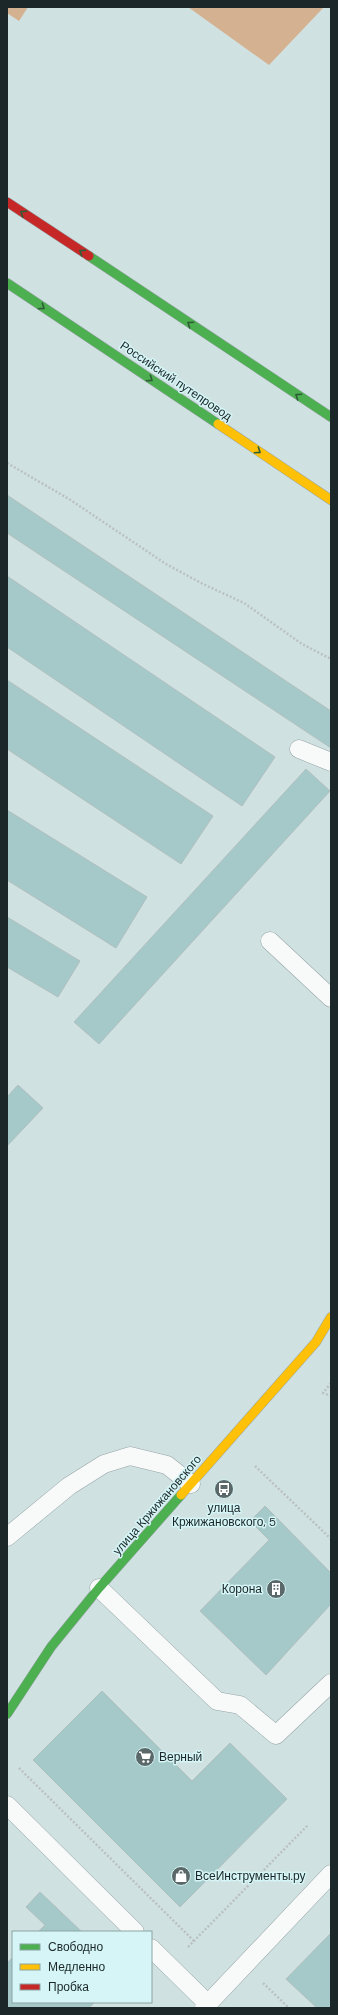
<svg xmlns="http://www.w3.org/2000/svg" width="338" height="2015" font-family="'DM Sans',sans-serif">
  <rect width="100%" height="100%" fill="#d0e1e1"/>
  <path fill="#d4b191" d="M7,7H28L19,21L7,13Z
    M188,7H324L269,65Z"/>
  <path fill="#a5c8c9" stroke="#b1bfbf" d="M7,495L331,711V748L7,533Z
    M7,576L275,757L242,806L7,647Z
    M7,680L213,816L181,864L7,749Z
    M306,769L330,791L99,1044L74,1022Z
    M7,810L147,897L116,948L7,880Z
    M7,917L80,961L58,997L7,967Z
    M18,1085L43,1108L7,1146V1097Z
    M265,1506L331,1573V1604L266,1675L200,1611L269,1540L250,1521Z
    M102,1691L192,1781L230,1743L287,1799L180,1907L33,1760Z
    M40,1892L82,1932H38L45,1925L26,1907Z
    M331,1933V2008H317L286,1979Z
    M13,1957V2002H95L89,2008H7V1963Z"/>
  <g fill="none" stroke-linecap="round" stroke-linejoin="round">
    <defs>
      <path id="lane" d="M299,749L331,762
        M270,941L331,998
        M7,1537L69,1486L104,1464L130,1456L167,1465L191,1484
        M99,1588L217,1701L240,1705L276,1735L331,1683
        M7,1805L135,1932
        M151,1948L208,2004
        M204,2008L331,1874"/>
      <path id="fast" d="M89,256L331,417
        M7,283L218,424
        M7,1714L51,1647L99,1588L181,1495"/>
      <path id="slow" d="M218,424L331,500
        M181,1495L316,1342L331,1317"/>
      <path id="jam" d="M7,202L89,256"/>
    </defs>
    <use href="#lane" stroke="#97a4a5" stroke-width="19"/>
    <use href="#fast" stroke="#97a4a5" stroke-width="10"/>
    <use href="#slow" stroke="#97a4a5" stroke-width="10"/>
    <use href="#jam" stroke="#97a4a5" stroke-width="10"/>
    <path stroke="#bac1c1" stroke-width="2.5" stroke-dasharray="2 2" stroke-linecap="butt" d="M7,463L69,499L166,564L203,584L244,603L302,644L331,659
      M331,1383L323,1393L331,1396
      M255,1466L331,1539
      M19,1768L194,1941
      M188,1947L308,1825
      M263,1983L289,2008"/>
    <use href="#lane" stroke="#f8fafa" stroke-width="18"/>
    <use href="#fast" stroke="#4caf50" stroke-width="9"/>
    <use href="#slow" stroke="#ffc107" stroke-width="9"/>
    <use href="#jam" stroke="#c62828" stroke-width="9"/>
  </g>
  <defs><path id="oneway-chevron" d="M-2-3.5L2.5 0L-2 3.5" fill="none" stroke-width="1.6" stroke-linecap="round" stroke-linejoin="round"/></defs>
  <g stroke="#2f5d38">
    <use href="#oneway-chevron" transform="translate(23 213) rotate(-146)"/>
    <use href="#oneway-chevron" transform="translate(82 252) rotate(-146)"/>
    <use href="#oneway-chevron" transform="translate(42 307) rotate(34)"/>
    <use href="#oneway-chevron" transform="translate(190 324) rotate(-146)"/>
    <use href="#oneway-chevron" transform="translate(150 379) rotate(34)"/>
    <use href="#oneway-chevron" transform="translate(298 396) rotate(-146)"/>
    <use href="#oneway-chevron" transform="translate(258 451) rotate(34)"/>
  </g>
  <defs>
    <symbol id="bus-disc" viewBox="-11 -11 22 22"><circle r="9.5" fill="#5a6869" stroke="#d5f5f6"/><path d="M-5-6H5V4H4V6H2V4H-2V6H-4V4H-5ZM-3.5-4V0h7V-4ZM-3.5 1.2v1.5H-2V1.2ZM2 1.2v1.5H3.5V1.2Z" fill="#fff"/></symbol>
    <symbol id="building-disc" viewBox="-11 -11 22 22"><circle r="9.5" fill="#5a6869" stroke="#d5f5f6"/><path d="M-4-6H4V6H1V3H-1V6H-4ZM-2.5-4.3h1.7v1.8h-1.7ZM.8-4.3h1.7v1.8H.8ZM-2.5-1h1.7V.8h-1.7ZM.8-1h1.7V.8H.8Z" fill="#fff"/></symbol>
    <symbol id="supermarket-disc" viewBox="-11 -11 22 22"><circle r="9.5" fill="#5a6869" stroke="#d5f5f6"/><path d="M-6-5.5h2.5l.6 2H6L4.5 2H-2.5L-4.4-4H-6ZM-1.5 3.2a1.3 1.3 0 1 0 .1 0ZM3 3.2a1.3 1.3 0 1 0 .1 0Z" fill="#fff"/></symbol>
    <symbol id="shop-disc" viewBox="-11 -11 22 22"><circle r="9.5" fill="#5a6869" stroke="#d5f5f6"/><path d="M-5-2.5h2.3a2.7 3.5 0 0 1 5.4 0H5L5.5 6h-11ZM-1.5-2.5h3a1.5 2.3 0 0 0-3 0Z" fill="#fff"/></symbol>
  </defs>
  <g fill-rule="evenodd">
    <use href="#bus-disc" x="213" y="1478" width="22" height="22"/>
    <use href="#building-disc" x="265" y="1578" width="22" height="22"/>
    <use href="#supermarket-disc" x="134" y="1746" width="22" height="22"/>
    <use href="#shop-disc" x="170" y="1865" width="22" height="22"/>
  </g>
  <g text-anchor="middle" dominant-baseline="central" stroke-width="3" stroke-linejoin="round" paint-order="stroke">
    <g font-size="12" fill="#1b2728" stroke="#d5f5f6">
      <text transform="translate(176 381) rotate(34)">Российский путепровод</text>
      <text transform="translate(157 1505) rotate(-49)">улица Кржижановского</text>
    </g>
    <g font-size="12" fill="#1b2728" stroke="#d5f5f6" text-anchor="start">
      <text x="224" y="1508" text-anchor="middle">улица<tspan x="224" dy="14">Кржижановского, 5</tspan></text>
      <text x="262" y="1589" text-anchor="end">Корона</text>
      <text x="159" y="1757">Верный</text>
      <text x="195" y="1876">ВсеИнструменты.ру</text>
    </g>
  </g>
  <rect width="338" height="2015" fill="none" stroke="#1b2728" stroke-width="16"/>
  <rect x="12" y="1931" width="140" height="72" fill="#d5f5f6" stroke="#8ba3a4"/>
  <rect x="20" y="1944" width="20" height="6" fill="#4caf50" stroke="#8ba3a4"/>
  <text x="48" y="1951" font-size="12" fill="#1b2728">Свободно</text>
  <rect x="20" y="1964" width="20" height="6" fill="#ffc107" stroke="#8ba3a4"/>
  <text x="48" y="1971" font-size="12" fill="#1b2728">Медленно</text>
  <rect x="20" y="1984" width="20" height="6" fill="#c62828" stroke="#8ba3a4"/>
  <text x="48" y="1991" font-size="12" fill="#1b2728">Пробка</text>
</svg>
